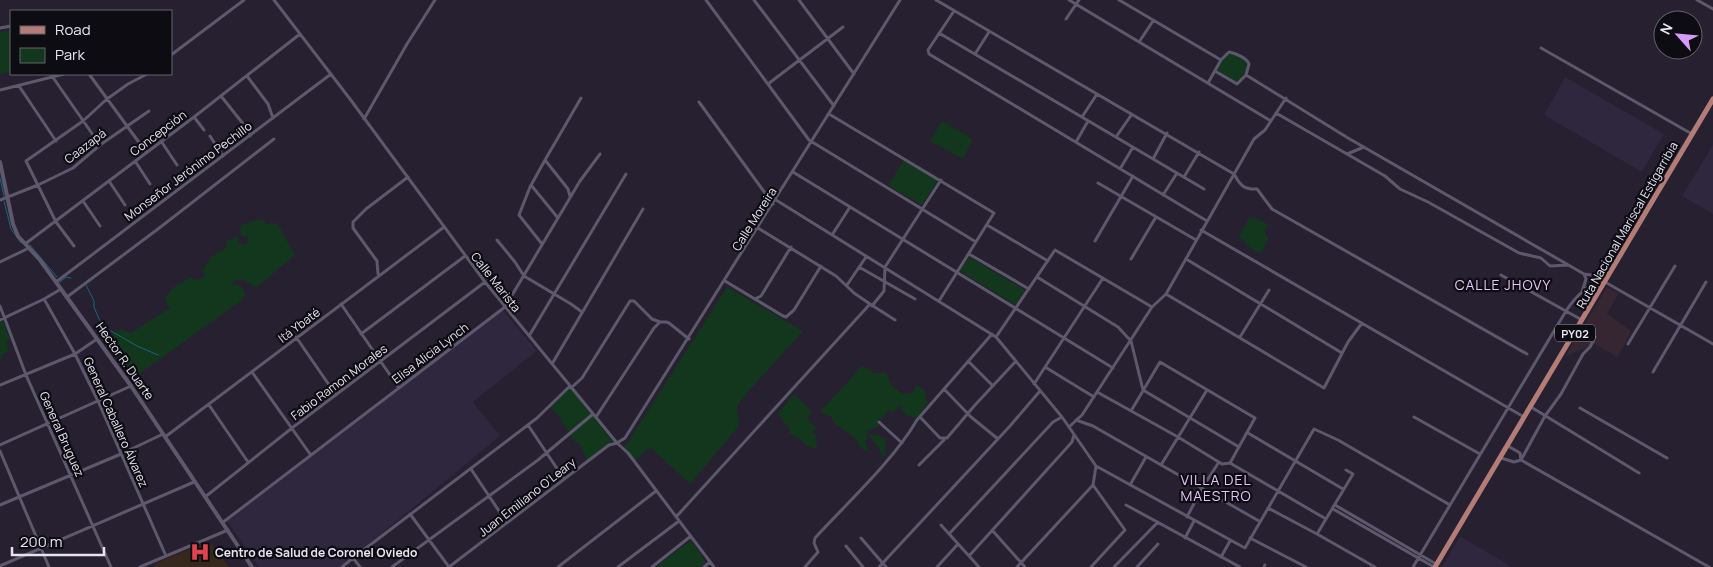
<svg xmlns="http://www.w3.org/2000/svg" width="1713" height="567" font-family="Manrope,sans-serif">
  <rect width="100%" height="100%" fill="#262031"/>
  <path fill="#352631" d="M1607,287L1619,293L1607,314L1631,331L1618,357L1594,344L1565,357Z"/>
  <path fill="#2f273e" d="M1565,77L1664,134L1642,172L1544,115Z
    M1713,145V214L1682,196Z
    M501,308L537,351L473,402L500,436L341,567H259L227,521Z
    M1460,536L1512,567H1442Z"/>
  <path fill="#36281c" d="M209,541L229,567H156L154,564Z"/>
  <path fill="#13371d" d="M11,30V72L0,74V32Z
    M1228,53C1249,59 1253,67 1236,82L1218,71V68Z
    M942,121L973,139L963,159L930,141Z
    M904,160L938,180L922,205L888,185Z
    M1249,218L1257,219L1268,224V227L1264,231L1269,238L1263,250L1259,253L1252,249L1239,236Z
    M258,220H264L266,224L277,223L295,255L256,288C246,282 241,274 231,285H238L244,289L245,295L242,300L132,379L103,340L120,329L131,333L170,308L165,298L174,287L191,277L194,280L205,277L203,270L211,257L227,247V240L238,237L239,244H247L248,236H242L240,232L241,225Z
    M969,257L1025,290L1015,305L960,271Z
    M727,287L803,331L746,394L737,406L739,426L690,484L650,447L634,462L625,447Z
    M3,321L10,340L6,342L9,351L1,355L2,359L0,360V322Z
    M862,366L869,369L873,373H886L888,376L890,384L902,394L914,392L915,386L920,387L925,391L926,399L928,402L920,415L913,418L906,415L899,406L894,412L887,411L882,419L878,420L879,427L868,430V434L880,436L885,439L886,455L884,456H882C881,446 872,442 868,434H866L867,438L865,442L869,452L862,449L855,438L835,424L831,417L820,412Z
    M570,387L612,441L587,461C586,455 581,449 579,443L575,442L560,418L549,405Z
    M795,395L811,411L807,418L816,427L815,430L812,432L816,435L817,446L815,449C805,446 798,436 789,433L790,430L778,414L792,396Z
    M691,540L706,562L700,567H656Z"/>
  <g fill="none" stroke-linecap="round" stroke-linejoin="round">
    <path stroke="#19667c" stroke-width="1" d="M0,178L4,196
      M4,201L11,229L21,243
      M30,245L57,277
      M60,282L66,277L71,278
      M86,285L94,301V307L99,319L107,329
      M111,331L137,346L158,355"/>
    <path stroke="#5e586c" stroke-width="3" d="M274,0L350,99L485,282L617,443L628,453L714,567
      M706,0L809,140L976,242
      M754,0L834,106
      M799,0L854,74
      M936,0L1234,174C1240,185 1244,190 1257,189L1272,209L1527,354
      M1069,0L1271,121
      M1119,0L1221,60
      M1697,0L1713,9
      M954,11L928,50L929,54L1207,221
      M1066,19L1079,0
      M0,28L11,26
      M939,33L1204,189
      M1139,42L1153,21
      M1541,48L1692,134
      M975,54L989,32
      M171,55L244,0
      M89,74L146,152
      M1246,75L1348,138L1584,274L1608,277
      M52,76L100,145
      M247,76L268,104L273,118
      M1208,83L1221,60L1229,52C1235,53 1247,58 1249,64L1246,75L1237,84L1215,71
      M768,84L843,27
      M19,86L56,141
      M0,90L64,74
      M221,96L248,130L250,136
      M699,102L773,204
      M1276,113L1347,154L1364,147
      M829,114L994,213L939,301
      M194,117L204,130
      M1082,117L1097,94
      M364,119L407,44L435,0
      M210,136L223,156
      M1116,137L1132,114
      M161,141L177,165
      M1076,142L1088,121
      M1347,154L1385,176L1400,189L1428,202L1519,253L1541,258L1550,266L1568,265
      M1153,159L1167,133
      M135,161L150,184
      M1120,169L1133,147
      M793,172L1113,368
      M1184,177L1199,152
      M109,181L125,205
      M1098,183L1196,240
      M531,185L558,218
      M1163,195L1177,173
      M570,196L568,189L545,160L581,98
      M0,200L38,185L73,168L100,145L149,111
      M776,200L996,337L1062,417L1096,466L1245,548L1314,429L1338,440L1450,505
      M83,201L100,226
      M987,225L1048,261
      M758,228L836,276L854,293L870,304
      M1201,230L1524,417
      M832,235L850,207
      M497,240L515,262L524,276L571,304L582,312
      M1095,241L1133,176
      M25,244L194,117L300,34
      M542,244L519,215L530,187L545,160
      M74,246L56,222L26,161L83,121L107,99L128,84L147,74
      M969,254L1029,289
      M1131,259L1156,217
      M1186,259L1342,353
      M0,262L29,248
      M859,267L915,299
      M378,274L377,261L353,228V222L366,209L408,177
      M1501,275L1582,320
      M1037,277L1118,327L1131,341L1143,390L1239,447
      M725,281L783,316L786,317L794,310L821,266
      M56,282L331,74
      M1605,282L1713,344
      M847,285L866,257
      M1582,292L1586,279L1584,274
      M1166,294L1324,388L1348,342L1362,323
      M67,297L158,229L274,139
      M44,299L75,354L98,401L166,556
      M755,299L761,296L791,247
      M341,304L399,388
      M0,306L26,375L111,567
      M872,306L884,291L885,267L941,180
      M0,320L44,299L61,289
      M361,334L465,256
      M529,336L626,174
      M296,337L336,395
      M996,337L1055,250L1152,307
      M1240,337L1269,290
      M1628,344L1675,266
      M968,361L993,386
      M552,364L643,209
      M1045,367L1094,397
      M252,372L310,454
      M1653,372L1706,282
      M1034,384L1103,278
      M0,385L75,354L97,339
      M571,388L582,378L630,301H634L652,319L660,322
      M944,389L971,417L998,439
      M1097,392L1178,437L1222,464L1230,463L1326,519
      M209,405L248,462
      M1531,407L1639,473
      M1580,408L1667,458
      M1131,411L1160,362L1255,418L1230,463
      M596,417L654,328L660,322H666L669,323L689,339
      M920,417L940,438H947L975,405L1016,361
      M1414,417L1480,454
      M1076,420L1093,426L1259,521
      M879,422L902,443
      M528,425L564,479
      M1069,427L1082,415L1152,307L1166,294L1254,139L1265,130L1286,98
      M1248,433L1343,489
      M165,437L444,227
      M0,445L131,386
      M1508,446L1520,453L1521,460L1709,567
      M0,451L49,567
      M1501,458L1514,462L1521,460L1545,416L1561,394L1583,354L1590,347L1595,337
      M919,465L944,440
      M1161,465L1207,390
      M471,469L507,523
      M1130,485L1146,457
      M205,497L292,428L485,282
      M0,505L121,454L163,434
      M1126,505L1240,567
      M1335,505L1436,564
      M1268,508L1317,534L1375,567
      M1333,509L1434,567
      M410,514L449,567
      M676,517L870,304L895,320
      M1187,517L1202,488L1219,462
      M222,523L505,307L580,181L600,154
      M941,525L979,567
      M992,530L1025,567
      M949,534L1053,422L1062,417
      M1317,534L1353,474L1346,470
      M861,538L886,567
      M1185,538L1194,521
      M1250,538L1306,567
      M846,546L863,567
      M969,556L1072,442L1074,435
      M1221,557L1230,541
      M353,558L537,418L570,386
      M0,566L194,482
      M140,567L228,530
      M342,567L353,558L360,567
      M392,567L538,460L593,414
      M449,567L609,445L617,443L625,438L900,0
      M558,567L656,491
      M618,567L679,521
      M652,567L691,536
      M704,567L710,562
      M805,567L818,552L814,543L815,538C848,502 893,461 917,420L992,334
      M879,567L1010,426L1040,391
      M937,567L958,544
      M1017,567L1093,485L1096,466
      M1091,567L1125,530L1093,485
      M1114,567L1158,522
      M1137,567L1158,544
      M1264,567L1265,565
      M1413,567L1566,311C1575,297 1589,283 1605,278"/>
    <path stroke="#5e586c" stroke-width="4" d="M0,162L13,224L18,236L40,260L131,386L252,567"/>
    <path stroke="#b37c77" stroke-width="5" d="M1435,567L1713,99"/>
  </g>
  <defs>
    <symbol id="hospital-bare" viewBox="-9 -9 18 18"><path d="M-5-5h3v3.5h4V-5h3V5h-3V1.5h-4V5h-3Z" fill="#e0444e" stroke="#0e0c13" stroke-width="2.5" paint-order="stroke"/></symbol>
  </defs>
  <g fill-rule="evenodd">
    <use href="#hospital-bare" x="186" y="538" width="28" height="28"/>
  </g>
  <g text-anchor="middle" dominant-baseline="central" stroke-width="4.5" stroke-linejoin="round" paint-order="stroke">
    <rect fill="#0e0c13" stroke="#a6a3ae" stroke-width="1" x="1555" y="324.5" width="40" height="17" rx="4"/>
    <g font-size="11" font-weight="bold" fill="#e7e4f0">
      <text x="1575" y="333">PY02</text>
    </g>
    <g font-size="12" fill="#e7e4f0" stroke="#0e0c13">
      <text transform="translate(158 133) rotate(-37)">Concepción</text>
      <text transform="translate(85 146) rotate(-37)">Caazapá</text>
      <text transform="translate(188 171) rotate(-37)">Monseñor Jerónimo Pechillo</text>
      <text transform="translate(754 219) rotate(-58)">Calle Moreira</text>
      <text transform="translate(1627 225) rotate(-60)">Ruta Nacional Mariscal Estigarribia</text>
      <text transform="translate(496 282) rotate(52)">Calle Marista</text>
      <text transform="translate(299 325) rotate(-37)">Itá Ybaté</text>
      <text transform="translate(430 353) rotate(-37)">Elisa Alicia Lynch</text>
      <text transform="translate(125 361) rotate(55)">Hector R. Duarte</text>
      <text transform="translate(339 382) rotate(-37)">Fabio Ramon Morales</text>
      <text transform="translate(116 422) rotate(66)">General Caballero Álvarez</text>
      <text transform="translate(62 434) rotate(66)">General Bruguez</text>
      <text transform="translate(527 497) rotate(-38)">Juan Emiliano O'Leary</text>
    </g>
    <g font-size="12" font-weight="bold" fill="#e7e4f0" stroke="#0e0c13" text-anchor="start">
      <text x="215" y="552">Centro de Salud de Coronel Oviedo</text>
    </g>
    <g font-size="14" letter-spacing="1" fill="#e6c5fb" stroke="#0e0c13">
      <text x="1503" y="284">CALLE JHOVY</text>
      <text x="1216" y="479">VILLA DEL<tspan x="1216" dy="16">MAESTRO</tspan></text>
    </g>
  </g>
  <rect x="10" y="10" width="162" height="65" fill="#0e0c13" stroke="#65626b"/>
  <rect x="20" y="26" width="25" height="8" fill="#b37c77" stroke="#65626b"/>
  <text x="55" y="35" font-size="15" fill="#e7e4f0">Road</text>
  <rect x="20" y="48" width="25" height="15" fill="#13371d" stroke="#65626b"/>
  <text x="55" y="60" font-size="15" fill="#e7e4f0">Park</text>
  <g transform="translate(1678 35) rotate(297)"><circle r="24" fill="#0e0c13" stroke="#65626b"/>
  <path d="M0-4L9 19L0 12L-9 19Z" fill="#d69bfa"/>
  <text y="-8" font-size="14" font-weight="bold" text-anchor="middle" fill="#e7e4f0">N</text>
  </g>
  <path d="M12 547v8h92v-8" fill="none" stroke="#e7e4f0" stroke-width="2.5"/>
  <text x="20" y="547" font-size="15" fill="#e7e4f0" stroke="#0e0c13" stroke-width="4" paint-order="stroke">200 m</text>
</svg>
